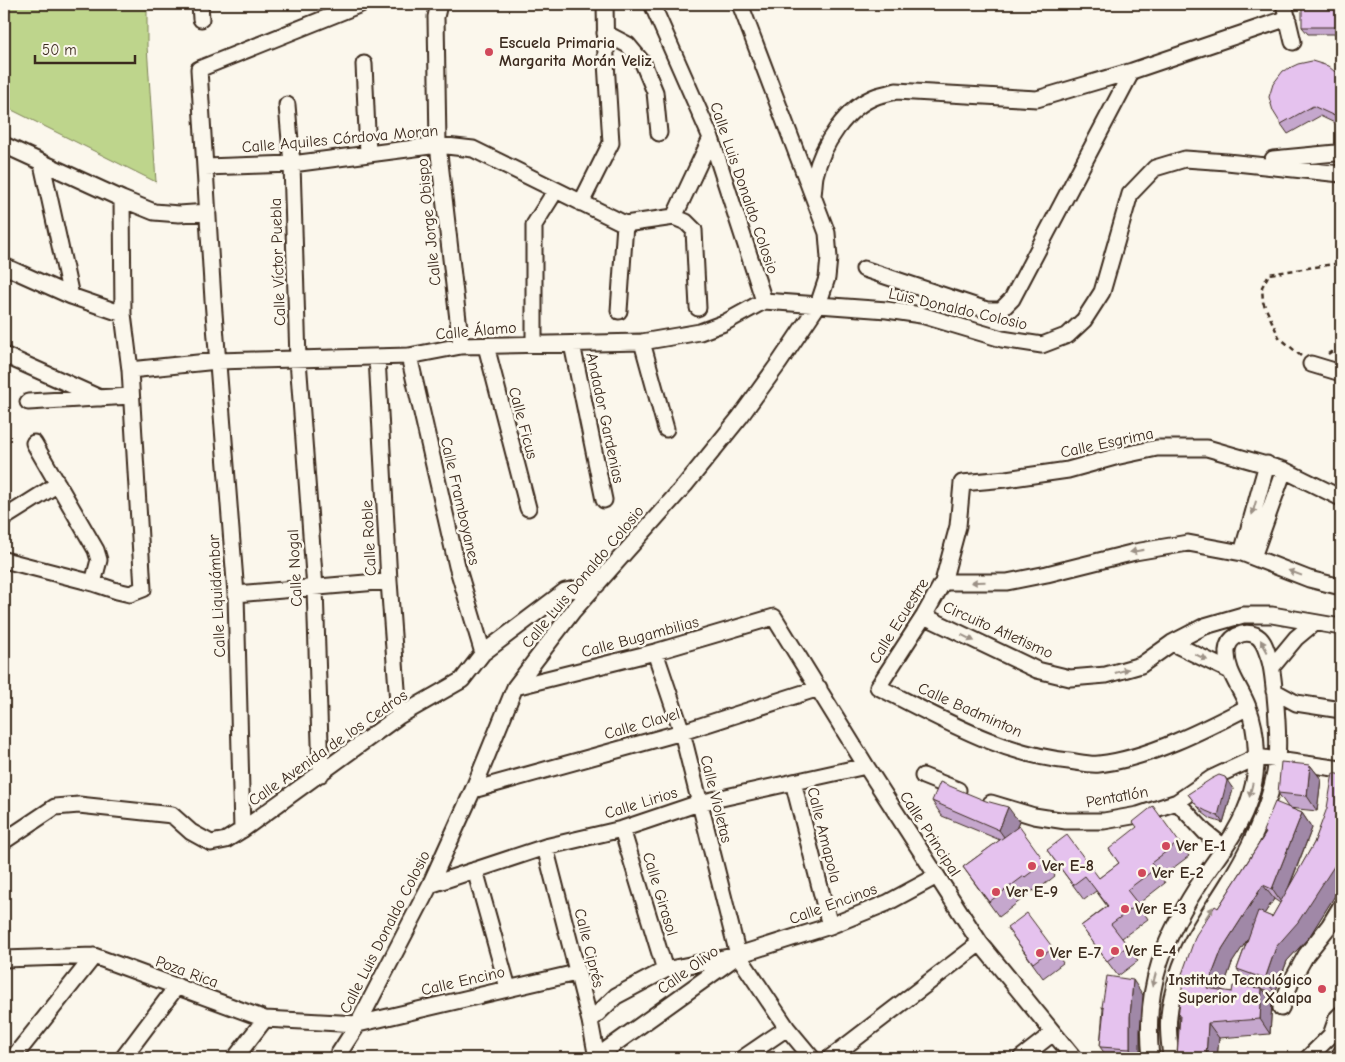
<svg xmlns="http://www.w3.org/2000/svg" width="1345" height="1062" font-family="'Comic Neue',sans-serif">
  <rect width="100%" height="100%" fill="#fbf7ec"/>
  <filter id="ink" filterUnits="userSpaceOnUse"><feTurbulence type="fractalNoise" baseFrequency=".02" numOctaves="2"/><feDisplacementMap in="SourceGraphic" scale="10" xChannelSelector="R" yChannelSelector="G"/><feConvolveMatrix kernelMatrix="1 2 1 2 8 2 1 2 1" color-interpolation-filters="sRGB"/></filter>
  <g filter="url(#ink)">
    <path fill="#bed58c" stroke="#7c8055" d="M4,4H147V46L156,182L4,106Z"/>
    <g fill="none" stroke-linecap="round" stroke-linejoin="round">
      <defs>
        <path id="minor" d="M200,4L201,19
          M439,4L436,17L438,145L461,346
          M652,4L711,138L764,301
          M1284,4L1293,42
          M605,33L628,45L643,63L655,92L659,133
          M364,64L368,154
          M287,105L292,164L298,360L315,588L321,774
          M4,145L122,199L154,212L179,214L208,212
          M1273,159L1336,153L1341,151
          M42,164L71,296L123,314
          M205,167L292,164L438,145L473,149L625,224L674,217
          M813,195C814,189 814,182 815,176C822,145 846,107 877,96C883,94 890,93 896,91L1037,99L1132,71L1288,18
          M581,203L611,143L606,62L605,4
          M674,217L686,222L694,230L698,308
          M674,217L711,138
          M4,266L71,296
          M864,269L987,310H1001L1012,299L1132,71
          M619,311L625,224
          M642,342L666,429
          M534,343V225L556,190
          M572,344L604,500
          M486,346L528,508
          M4,355L100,398
          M409,356L457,566L483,653
          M377,357L389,581L399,716
          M1311,364L1341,373
          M130,370L217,361L409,356L461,346L642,342L700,332L724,323L764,301L887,310L921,315L1002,339L1042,345L1068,335L1084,320L1102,292L1130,194L1155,168L1185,159L1227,162L1341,174
          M28,402L131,396
          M34,443L96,550L99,560L93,583
          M4,518L58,484
          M1242,553L1267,464
          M1253,557L1284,470
          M4,560L93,583L117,591L130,594L143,589L130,370L123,314L122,199
          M943,582H1007L1047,574L1135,552L1188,543L1242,553L1309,579L1341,587
          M236,594L389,581
          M924,616L1037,670L1070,678L1106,675L1141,665L1172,643L1205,626L1243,615H1272L1341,627
          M1172,643L1230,671
          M655,652L682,732L738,955L787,1028L812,1058
          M1272,667L1296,638L1314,623
          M515,687L655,652L774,617L866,766L980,943L1074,1058
          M1274,691L1296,703L1341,710
          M1248,707C1206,729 1147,759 1099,764C1089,765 1078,762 1069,761C999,754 939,717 878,687L924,616L943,582L958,526L962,483L1006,479L1068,470L1115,457L1157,448H1207L1284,470L1341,498
          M923,776L958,790
          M793,782L830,926
          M473,790L682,732L819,688
          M1177,802L1205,832L1225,848
          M991,803L1034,816L1066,821H1104L1138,815L1177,802L1212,778L1257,757L1341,769
          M622,829L665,970
          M242,830L236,594L213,300L199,69L361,4
          M4,841L55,807L79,805L172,815L191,832L211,843L226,840L242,830L399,716L462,680L483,653L565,591L597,585
          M545,847L590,1021L597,1058
          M475,870L508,988
          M430,885L545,847L622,829L699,803L866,766
          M4,959L94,956L265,1019L358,1024L576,973
          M1281,1008L1291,982L1306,955L1329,926L1341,906
          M590,1021L616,996L665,970L738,955L830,926L887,903L937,876
          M13,1058L94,956
          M123,1058L177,986
          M235,1058L265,1019
          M336,1058L358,1024L430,885L473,790L515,687L573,611L685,485L740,417L779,363L818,305L827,278L829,258L827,233L740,4
          M595,1058L733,959
          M743,1058L787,1028
          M830,1058L980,943
          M1021,1058L1053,1033
          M1151,1058C1143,986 1165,934 1205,875C1223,850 1243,824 1251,794C1259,767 1258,733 1248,707C1241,688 1226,672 1227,651C1228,637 1243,630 1255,635C1264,639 1266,650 1269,658C1273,670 1273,682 1275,695C1277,716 1279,739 1277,760C1272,802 1253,842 1232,877C1213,909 1189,939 1178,975C1174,988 1170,1003 1169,1016C1167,1030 1170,1045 1171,1058
          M1308,1058L1331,1035L1337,1018L1341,1014
          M1339,1058L1341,1053"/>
      </defs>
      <use href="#minor" stroke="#3b2a1e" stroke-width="19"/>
      <path stroke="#3b2a1e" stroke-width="2.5" stroke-dasharray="5 4" stroke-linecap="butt" d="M1328,354L1341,345
        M1301,356L1279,337L1263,302L1262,287L1269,274L1341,263"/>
      <use href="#minor" stroke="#fbf7ec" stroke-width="15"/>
    </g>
    <path fill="#c5a7cd" stroke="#3b2a1e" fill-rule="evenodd" d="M1341,8V34H1308L1302,27Z
      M1341,77V126L1320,116L1288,134L1281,124Z
      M1310,765L1321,779L1317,811L1289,808L1302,813L1312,828L1289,888L1314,843L1341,775V886L1309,937L1287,961L1275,993L1263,989L1272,1002L1270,1034L1219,1038L1217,1058H1179L1177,1056L1179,1018L1178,1016L1184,977L1182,974L1218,908L1265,834L1263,831L1288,807L1278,793ZM1274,899L1280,903L1272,917L1264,914ZM1248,938L1237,969L1247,983L1258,987L1232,992L1222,991L1232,963Z
      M1230,785L1233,789L1232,793L1223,823L1211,819L1203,813L1188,794Z
      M932,801L1019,822L1016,829L1045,862L1055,876L1035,892L1034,890L999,917L963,867L1000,840L942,816Z
      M1179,842L1189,856L1161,877L1165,883L1138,904L1148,919L1122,938L1138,961L1118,976L1081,926L1107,906L1096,891L1084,900L1047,850L1099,878L1119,863L1109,849Z
      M1007,928L1053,948L1063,963L1043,978Z
      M1143,995L1140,1031V1058H1108L1100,1047L1103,1009L1102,1007Z"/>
    <path fill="#a088a7" stroke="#3b2a1e" d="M1310,765L1321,779L1317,811L1307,796Z
      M1225,777L1233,789L1223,823L1218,816Z
      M1008,807L1019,822L1009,844L999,830Z
      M1302,813L1312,828L1282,904L1272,889Z
      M1341,854V886L1309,937L1287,961L1275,993L1265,979L1276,947Z
      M1263,885L1274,899L1232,963L1218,1003L1207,988L1222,949Z
      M1133,980L1143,995L1140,1031V1058H1136L1130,1049V1017Z
      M1262,988L1272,1002L1270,1034L1260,1019Z
      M1208,1023L1219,1038L1217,1058H1206Z"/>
    <path fill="#e5c2ee" stroke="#3b2a1e" d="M1302,8H1341V27H1302Z
      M1312,61L1328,66L1341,77V115L1339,118L1313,106L1281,124L1273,111L1269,97L1273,84L1283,71L1298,64Z
      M1281,762L1310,765L1307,796L1278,793Z
      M1333,773L1341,775V854L1340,857L1298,922L1276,947L1265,979L1237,969L1258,911L1272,917L1314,843L1327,808Z
      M1219,775L1225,777L1227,781L1218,816L1206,811L1197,806L1188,794L1211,779Z
      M940,782L986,801L1008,807L999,830L932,801Z
      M1275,802L1302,813L1272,889L1263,885L1222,949L1207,988L1232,992L1233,986L1262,988L1260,1019L1208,1023L1206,1058L1177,1056L1180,1016H1178L1184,975L1182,974L1196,935L1215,906L1218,908L1266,833L1263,831Z
      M1153,806L1179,842L1151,863L1155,869L1127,890L1138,904L1111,924L1128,946L1107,961L1081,926L1108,906L1085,876L1073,885L1047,850L1067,835L1099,878L1119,863L1109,849L1137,827L1133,822Z
      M1019,826L1045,862L1025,877L1024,876L989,902L963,867Z
      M1027,913L1053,948L1033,963L1007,928Z
      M1107,976L1133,980L1130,1017V1049L1100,1047L1104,1008L1102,1007Z"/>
    <defs><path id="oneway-solid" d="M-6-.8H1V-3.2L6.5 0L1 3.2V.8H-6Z" transform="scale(1.25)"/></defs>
    <g fill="#9b9085">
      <use href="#oneway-solid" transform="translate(1254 508) rotate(106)"/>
      <use href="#oneway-solid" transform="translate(1137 551) rotate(170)"/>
      <use href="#oneway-solid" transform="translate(1295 573) rotate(-159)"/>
      <use href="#oneway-solid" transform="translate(978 582) rotate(179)"/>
      <use href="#oneway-solid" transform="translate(968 638) rotate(26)"/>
      <use href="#oneway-solid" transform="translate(1264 646) rotate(-119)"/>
      <use href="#oneway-solid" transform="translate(1201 657) rotate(26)"/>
      <use href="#oneway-solid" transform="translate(1122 671) rotate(-16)"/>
      <use href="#oneway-solid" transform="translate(1251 790) rotate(103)"/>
      <use href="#oneway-solid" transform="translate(1209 913) rotate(-57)"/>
      <use href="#oneway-solid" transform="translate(1154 980) rotate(105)"/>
    </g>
  </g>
  <g fill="#d1495b" stroke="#fbf7ec" stroke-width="2">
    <circle cx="489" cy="52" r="5"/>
    <circle cx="1166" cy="846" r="5"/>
    <circle cx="1032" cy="866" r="5"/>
    <circle cx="1142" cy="873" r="5"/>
    <circle cx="996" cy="892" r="5"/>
    <circle cx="1125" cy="909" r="5"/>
    <circle cx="1115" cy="951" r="5"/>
    <circle cx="1040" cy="953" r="5"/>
    <circle cx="1322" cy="989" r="5"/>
  </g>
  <g text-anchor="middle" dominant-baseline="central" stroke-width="5" stroke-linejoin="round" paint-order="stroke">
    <g font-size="16" font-weight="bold" fill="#3b2a1e" stroke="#fbf7ec" text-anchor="start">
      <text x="499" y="43">Escuela Primaria<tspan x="499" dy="18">Margarita Morán Veliz</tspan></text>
      <text x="1176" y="846">Ver E-1</text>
      <text x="1042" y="866">Ver E-8</text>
      <text x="1152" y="873">Ver E-2</text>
      <text x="1006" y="892">Ver E-9</text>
      <text x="1135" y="909">Ver E-3</text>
      <text x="1125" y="951">Ver E-4</text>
      <text x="1050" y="953">Ver E-7</text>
      <text x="1312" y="980" text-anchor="end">Instituto Tecnológico<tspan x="1312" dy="18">Superior de Xalapa</tspan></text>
    </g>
    <g font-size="16" fill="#3b2a1e" stroke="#fbf7ec">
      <text transform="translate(340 139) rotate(-5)">Calle Aquiles Córdova Moran</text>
      <text transform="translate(744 188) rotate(71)">Calle Luis Donaldo Colosio</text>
      <text transform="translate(429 222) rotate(-96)">Calle Jorge Obispo</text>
      <text transform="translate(278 262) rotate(-92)">Calle Víctor Puebla</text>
      <text transform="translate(958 309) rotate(13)">Luis Donaldo Colosio</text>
      <text transform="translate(476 331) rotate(-5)">Calle Álamo</text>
      <text transform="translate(605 418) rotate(78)">Andador Gardenias</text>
      <text transform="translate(523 423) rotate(75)">Calle Ficus</text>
      <text transform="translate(1107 443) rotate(-12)">Calle Esgrima</text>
      <text transform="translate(460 501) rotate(77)">Calle Framboyanes</text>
      <text transform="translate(369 538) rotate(-93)">Calle Roble</text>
      <text transform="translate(295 568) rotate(-93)">Calle Nogal</text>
      <text transform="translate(583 577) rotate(-50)">Calle Luis Donaldo Colosio</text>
      <text transform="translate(217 596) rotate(-93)">Calle Liquidámbar</text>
      <text transform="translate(899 621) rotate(-58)">Calle Ecuestre</text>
      <text transform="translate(998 630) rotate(24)">Circuito Atletismo</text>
      <text transform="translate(640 637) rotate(-15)">Calle Bugambilias</text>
      <text transform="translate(970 710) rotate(24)">Calle Badminton</text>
      <text transform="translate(642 724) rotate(-16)">Calle Clavel</text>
      <text transform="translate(328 748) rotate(-35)">Calle Avenida de los Cedros</text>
      <text transform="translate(1117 797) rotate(-10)">Pentatlón</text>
      <text transform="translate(716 799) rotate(76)">Calle Violetas</text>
      <text transform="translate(641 803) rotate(-17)">Calle Lirios</text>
      <text transform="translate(930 834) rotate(57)">Calle Principal</text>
      <text transform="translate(824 835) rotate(76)">Calle Amapola</text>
      <text transform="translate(660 894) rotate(73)">Calle Girasol</text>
      <text transform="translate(833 904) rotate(-20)">Calle Encinos</text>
      <text transform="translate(385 932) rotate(-63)">Calle Luis Donaldo Colosio</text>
      <text transform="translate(589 948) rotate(76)">Calle Ciprés</text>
      <text transform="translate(688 970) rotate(-36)">Calle Olivo</text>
      <text transform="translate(187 972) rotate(20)">Poza Rica</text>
      <text transform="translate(463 981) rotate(-13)">Calle Encino</text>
    </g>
  </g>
  <rect width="1345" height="1062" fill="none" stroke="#fbf7ec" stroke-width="20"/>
  <rect x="10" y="10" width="1325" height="1042" fill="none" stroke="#3b2a1e" stroke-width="2" filter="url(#ink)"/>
  <path d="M35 55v8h100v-8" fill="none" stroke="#3b2a1e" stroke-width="2.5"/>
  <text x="42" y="55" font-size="15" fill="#3b2a1e" stroke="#fbf7ec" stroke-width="4" paint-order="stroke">50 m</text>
</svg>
